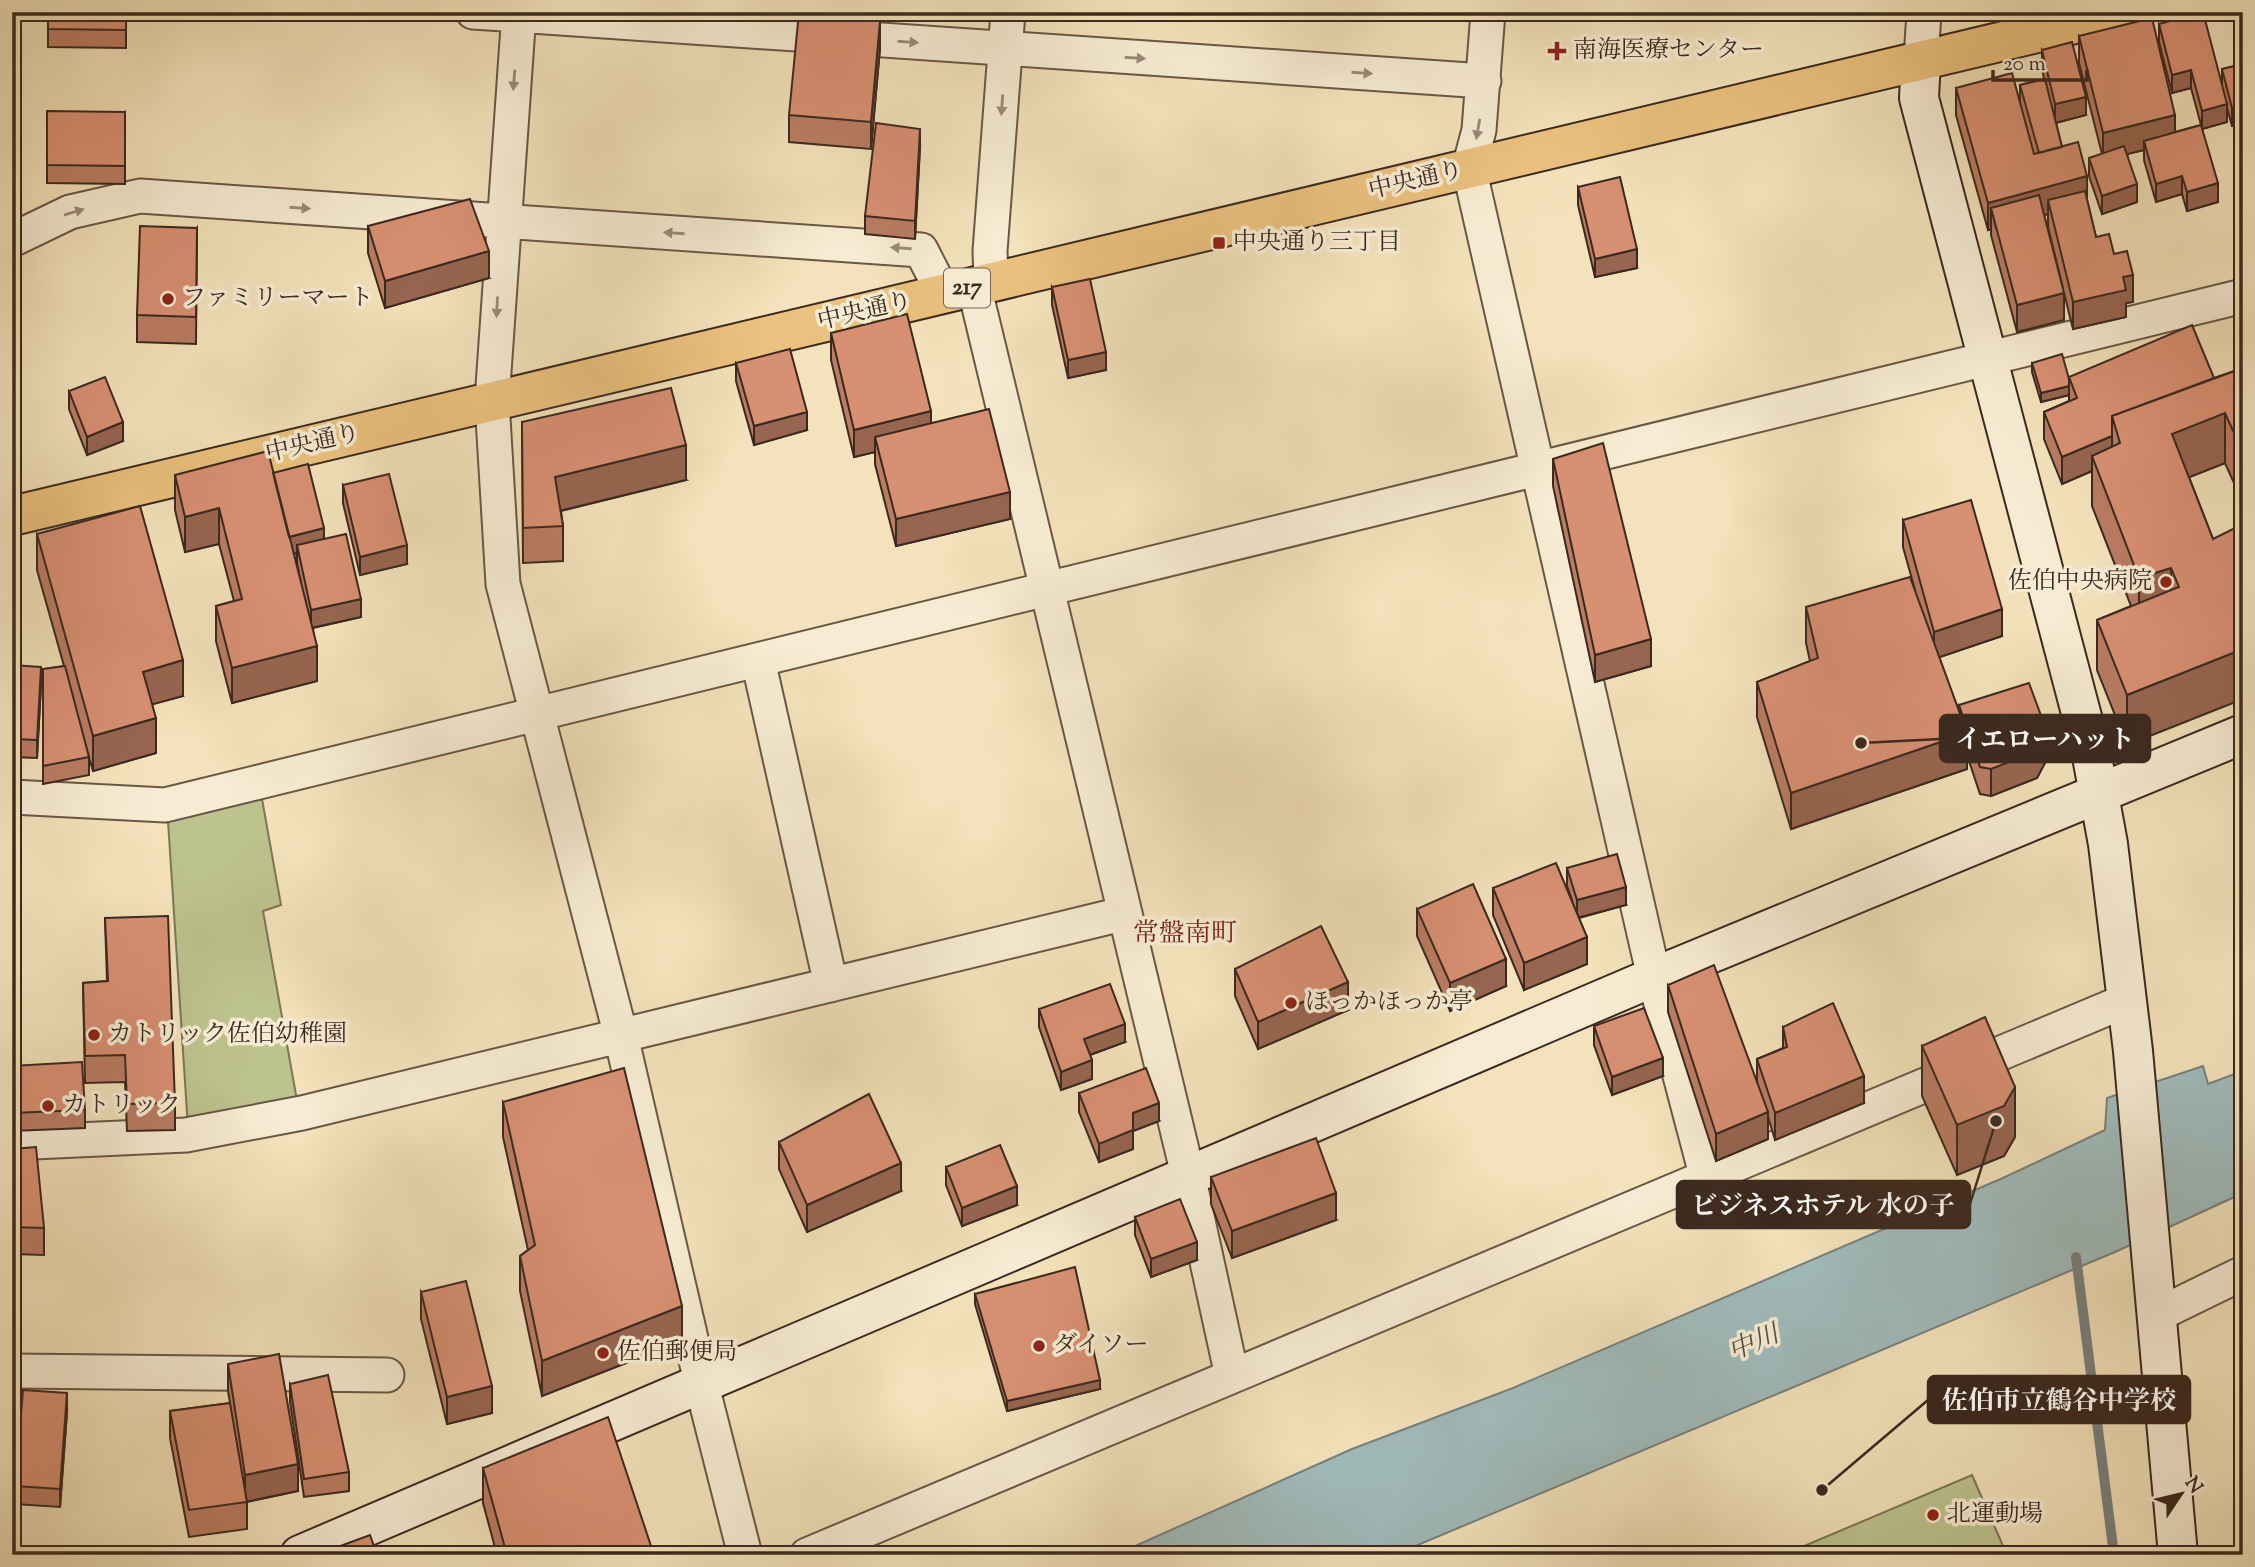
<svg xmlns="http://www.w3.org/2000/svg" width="2255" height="1567" font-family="'Sorts Mill Goudy','Noto Serif JP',serif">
  <rect width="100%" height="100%" fill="#f3e2bb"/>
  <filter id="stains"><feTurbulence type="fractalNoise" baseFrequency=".00286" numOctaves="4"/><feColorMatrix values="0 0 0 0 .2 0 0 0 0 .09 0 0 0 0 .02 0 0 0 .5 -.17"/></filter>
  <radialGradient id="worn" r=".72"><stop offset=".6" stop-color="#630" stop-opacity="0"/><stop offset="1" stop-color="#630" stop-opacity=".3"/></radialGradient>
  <path fill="#bdc38e" stroke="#7c7656" stroke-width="2" d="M262,799L281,905L263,911L298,1106L188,1128L168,821Z
    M1972,1475L2007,1555H1783Z"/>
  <path fill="#a0bbbb" stroke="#78817d" stroke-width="2" d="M2203,1066L2208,1084L2243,1071V1193L2115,1252L1394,1555H1115L1352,1449L1513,1388L2003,1178L2105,1130L2107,1098Z"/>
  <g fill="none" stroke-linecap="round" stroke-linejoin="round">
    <path stroke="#78817d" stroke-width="10" d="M2076,1257L2114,1555"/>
    <defs>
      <path id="street" d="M473,12L1484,81
        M519,12L492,401L503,584L621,1036L702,1386L745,1555
        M1488,12L1479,130L1469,168L1654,977L1707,1178
        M1921,60L1924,12
        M12,240L70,212L140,196L921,250L943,293
        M991,282L990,251L1008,12
        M974,286L1188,1175L1232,1376
        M758,660L831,985
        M12,797L165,805L2243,296
        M12,1143L186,1135L302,1113L1122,914
        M2155,1316L2243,1273
        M12,1371L387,1375
        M807,1555L2125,1001"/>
      <path id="secondary" d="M1921,60L1919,98L2091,751L2108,844L2133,1051L2178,1555
        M300,1555L1654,977L2243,734"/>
      <path id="highway" d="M12,516L2125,12"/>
    </defs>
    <use href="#street" stroke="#695746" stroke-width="37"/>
    <use href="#secondary" stroke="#3b291f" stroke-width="42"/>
    <use href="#highway" stroke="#3b291f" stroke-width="42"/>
    <use href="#street" stroke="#f7ecd3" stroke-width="33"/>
    <use href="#secondary" stroke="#f7ecd3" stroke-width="38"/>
    <use href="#highway" stroke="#eac17e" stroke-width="38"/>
  </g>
  <path fill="#ba7c63" stroke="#3b291f" stroke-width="2" fill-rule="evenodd" d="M48,12H126V48L48,47Z
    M2159,24L2222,83V69L2243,64V163L2235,136V126H2232L2227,108V122L2202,129L2218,202L2187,211L2182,194L2156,202L2144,160V150L2127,154L2137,202L2102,214L2089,176V158L2102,154L2079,63V36L2175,132L2201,125L2191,88L2172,93L2159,42Z
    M880,48L871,149L789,142V115Z
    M2042,50L2086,115L2056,123L2062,147L2087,200L2096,237L2114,254L2133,302L2126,303V317L2073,329L2064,293V320L2017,332L1991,235V229L1988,230L1956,115V88L2020,103V85L2044,79L2042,68ZM2048,214V227L2063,288L2044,215Z
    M125,112V184L47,183V165Z
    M920,147L915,239L865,234V216Z
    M1578,187L1637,268L1595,277L1578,205Z
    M368,226L489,278L385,308L368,253Z
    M197,228L196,344L137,342V315Z
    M1052,287L1106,370L1068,378L1052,305Z
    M831,333L931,423L1010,519L896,546L875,464V452L854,457L831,360Z
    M736,363L807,430L754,445L736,381Z
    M2032,363L2069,379L2214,378L2243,368V503L2225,463L2189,477L2213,539L2127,745L2097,670V620L2131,606L2092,506V471L2062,484L2044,439V412L2069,401V395L2041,402L2032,372Z
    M69,391L123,441L87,455L69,409Z
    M522,422L686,480L561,511L563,526V561L523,563Z
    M1553,459L1651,666L1595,682L1553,486Z
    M273,473L324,539L361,617L313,628L317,681L232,703L216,641V606L234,601L219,544L185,552L175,510V475ZM297,553V563L301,583L294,554Z
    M343,485L407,564L360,575L343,503Z
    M1903,520L2002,636L1939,657L1959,712V705L2047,759L2037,778L1991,796L1980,794L1967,755V769L1791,829L1757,717V682L1810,661L1806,643V607L1915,590L1903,547Z
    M37,534L183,696L152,704L156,753L93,771L86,748L89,757V775L43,784V669L64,666L37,570Z
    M12,665L41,685L37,758L12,757Z
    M1567,868L1626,905L1579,918L1587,964L1524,990L1493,915V888L1572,900L1567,886Z
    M1417,909L1506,986L1450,1011L1417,936Z
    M105,918L175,1103V1130L127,1131L125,1082L85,1083L83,983L107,981Z
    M1235,969L1348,1010L1258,1049L1235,996Z
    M1668,985L1757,1083V1059L1783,1048V1027L1864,1103L1775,1140L1768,1117V1139L1716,1161L1668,1012Z
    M1039,1009L1125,1042L1090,1055L1092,1079L1061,1090L1039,1027Z
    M1594,1026L1663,1076L1612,1095L1594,1045Z
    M1922,1046L2015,1137L2004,1156L1957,1175L1922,1096Z
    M12,1066L85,1110V1128L12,1131Z
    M1079,1093L1159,1121L1133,1131V1149L1099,1162L1079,1112Z
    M503,1102L682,1341L542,1396L520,1291V1256L528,1250L503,1137Z
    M779,1142L901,1191L807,1232L779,1169Z
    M12,1149L44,1228V1255L12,1254Z
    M946,1167L1017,1205L962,1226L946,1185Z
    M1211,1177L1336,1220L1232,1258L1211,1204Z
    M1135,1217L1197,1260L1151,1277L1135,1235Z
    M421,1292L492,1413L447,1424L421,1319Z
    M975,1294L1100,1389L1007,1411L975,1304Z
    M228,1364L298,1491L247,1502V1529L189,1537L170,1438V1411L230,1403L228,1391Z
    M290,1384L349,1472V1491L304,1497L290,1402Z
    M67,1412L60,1507L15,1504V1486Z
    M483,1468L654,1555H497L483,1503Z"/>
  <path fill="#976550" stroke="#3b291f" stroke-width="2" d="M880,21V48L871,149V122Z
    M2191,70V88L2172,93V75Z
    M2086,97V115L2055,123V104Z
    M2227,104V122L2202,129V111Z
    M2243,105V123L2235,118V126H2232V108Z
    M2175,115V142L2144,141V150L2103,160V133Z
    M920,129V147L915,239V221Z
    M2087,176V203L2048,200V214L1996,228L1991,208V229L1988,230V203Z
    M2182,176V194L2156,202V184Z
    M2218,183V202L2187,211V192Z
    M2137,184V202L2102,214V196Z
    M1637,249V268L1595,277V259Z
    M489,251V278L385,308V281Z
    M2133,275V302L2126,303V317L2073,329V302L2123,277Z
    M2064,293V320L2017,332V305Z
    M1106,352V370L1068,378V360Z
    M2069,386V395L2041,402V393Z
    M931,411V438L875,437V452L854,457V430Z
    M807,412V430L754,445V426Z
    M2225,413V463L2172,484L2120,443Z
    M123,422V441L87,455V437Z
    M2112,436V463L2092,456V471L2062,484V457Z
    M686,445V480L555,512V477Z
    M1010,492V519L896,546V519Z
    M219,508V544L185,552V517Z
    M324,528V546L297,545V553L289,555V537Z
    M407,545V564L360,575V557Z
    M2171,568V618L2139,628V578Z
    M361,599V617L311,628V610Z
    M2002,609V636L1934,659V632Z
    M1651,639V666L1595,682V655Z
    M317,646V681L232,703V668Z
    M2243,649V699L2127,745V695Z
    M183,660V696L143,707V672Z
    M41,667V685L37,758V740Z
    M156,718V753L93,771V736Z
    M2047,732V759L2037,778L1991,796V769Z
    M1967,733V769L1791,829V793Z
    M1626,887V905L1577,918V900Z
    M1587,937V964L1524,990V963Z
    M1506,959V986L1450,1011V983Z
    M1348,982V1010L1258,1049V1022Z
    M1125,1024V1042L1084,1057V1039Z
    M1663,1058V1076L1612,1095V1077Z
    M1092,1060V1079L1061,1090V1072Z
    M1864,1076V1103L1775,1140V1113Z
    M2015,1087V1137L2004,1156L1957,1175V1125Z
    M1159,1103V1121L1133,1131V1149L1099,1162V1144L1133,1113Z
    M1768,1112V1139L1716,1161V1134Z
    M901,1163V1191L807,1232V1205Z
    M1017,1186V1205L962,1226V1208Z
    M1336,1193V1220L1232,1258V1231Z
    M1197,1242V1260L1151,1277V1259Z
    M682,1306V1341L542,1396V1361Z
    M1100,1380V1389L1007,1411V1401Z
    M492,1386V1413L447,1424V1397Z
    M67,1393V1412L60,1507V1489Z
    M298,1464V1491L245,1502V1475Z"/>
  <path fill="#d89073" stroke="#3b291f" stroke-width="2" d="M48,12H126V30L48,29Z
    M799,12L880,21L871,122L789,115Z
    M2203,12L2227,104L2202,111L2191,70L2172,75L2159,24Z
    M2152,18L2175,115L2103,133L2079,36Z
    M2072,42L2086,97L2055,104L2042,50Z
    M2243,64V105L2232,108L2222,69Z
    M2012,73L2034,154L2078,142L2087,176L1988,203L1956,88Z
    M2045,79L2062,147L2039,153L2020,85Z
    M47,111L125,112V166L47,165Z
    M2243,116V145L2235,118Z
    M876,123L920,129L915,221L865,216Z
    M2201,125L2218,183L2187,192L2182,176L2156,184L2144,141Z
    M2124,146L2137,184L2102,196L2089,158Z
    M1620,177L1637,249L1595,259L1578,187Z
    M2085,191L2096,237L2109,234L2114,254L2127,251L2133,275L2123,277L2126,290L2073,302L2048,200Z
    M2039,195L2064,293L2017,305L1991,208Z
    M470,199L489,251L385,281L368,226Z
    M140,226L197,228L196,317L137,315Z
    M1090,279L1106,352L1068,360L1052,287Z
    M907,314L931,411L854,430L831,333Z
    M2192,325L2214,378L2112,416V436L2062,457L2044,412L2077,398L2069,377Z
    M790,349L807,412L754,426L736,363Z
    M2062,354L2069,379V386L2041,393L2032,363Z
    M2243,368V453L2225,413L2172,434L2213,539L2243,524V649L2127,695L2097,620L2179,587L2171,568L2139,578L2092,456L2120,443L2112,416Z
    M105,377L123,422L87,437L69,391Z
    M671,388L686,445L555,477L563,526L523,528L522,422Z
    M989,409L1010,492L896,519L875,437Z
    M1603,443L1651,639L1595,655L1553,459Z
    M268,451L317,646L232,668L216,606L242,599L219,508L185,517L175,475Z
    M308,464L324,528L289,537L273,473Z
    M389,474L407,545L360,557L343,485Z
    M1971,500L2002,609L1934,632L1903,520Z
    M140,506L183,660L143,672L156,718L93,736L37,534Z
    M346,534L361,599L311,610L297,545Z
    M1910,577L1967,733L1791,793L1757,682L1818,658L1806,607Z
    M12,665L41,667L37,740L12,739Z
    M65,666L89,757L43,766V669Z
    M2029,683L2047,732L2037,751L1991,769L1980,767L1959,705Z
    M1617,854L1626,887L1577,900L1567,868Z
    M1556,863L1587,937L1524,963L1493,888Z
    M1473,884L1506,959L1450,983L1417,909Z
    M168,916L175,1103L127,1104L125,1055L85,1056L83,983L108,981L105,918Z
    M1321,926L1348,982L1258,1022L1235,969Z
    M1714,965L1768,1112L1716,1134L1668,985Z
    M1110,984L1125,1024L1084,1039L1092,1060L1061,1072L1039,1009Z
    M1833,1003L1864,1076L1775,1113L1757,1059L1787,1047L1783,1027Z
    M1644,1008L1663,1058L1612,1077L1594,1026Z
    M1985,1017L2015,1087L2004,1106L1957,1125L1922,1046Z
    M82,1062L85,1110L12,1113V1066Z
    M624,1068L682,1306L542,1361L520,1256L535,1245L503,1102Z
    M1146,1068L1159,1103L1133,1113V1130L1099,1144L1079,1093Z
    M869,1094L901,1163L807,1205L779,1142Z
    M1316,1138L1336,1193L1232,1231L1211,1177Z
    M1000,1145L1017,1186L962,1208L946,1167Z
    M36,1147L44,1228L12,1227V1149Z
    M1180,1199L1197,1242L1151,1259L1135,1217Z
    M1075,1267L1100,1380L1007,1401L975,1294Z
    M466,1281L492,1386L447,1397L421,1292Z
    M279,1354L298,1464L245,1475L228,1364Z
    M328,1375L349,1472L304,1479L290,1384Z
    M23,1390L67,1393L60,1489L15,1486Z
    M230,1403L247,1502L189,1510L170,1411Z
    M608,1417L654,1555H507L483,1468Z
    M370,1535L377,1555H316Z"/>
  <defs><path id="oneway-solid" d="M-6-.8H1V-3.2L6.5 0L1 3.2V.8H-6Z" transform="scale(1.75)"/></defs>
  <g fill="#998a79">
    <use href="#oneway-solid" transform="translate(908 42) rotate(4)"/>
    <use href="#oneway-solid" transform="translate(1135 58) rotate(4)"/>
    <use href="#oneway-solid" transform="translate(1362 73) rotate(4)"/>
    <use href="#oneway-solid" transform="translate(514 80) rotate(95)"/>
    <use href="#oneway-solid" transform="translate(1002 105) rotate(94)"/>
    <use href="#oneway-solid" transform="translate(1478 129) rotate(100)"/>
    <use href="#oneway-solid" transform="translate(300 208) rotate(4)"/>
    <use href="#oneway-solid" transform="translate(74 212) rotate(-17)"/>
    <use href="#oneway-solid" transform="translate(674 233) rotate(-176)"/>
    <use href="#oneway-solid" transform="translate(901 248) rotate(-176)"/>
    <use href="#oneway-solid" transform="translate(497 307) rotate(93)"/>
  </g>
  <g fill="#8f2418" stroke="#f7ecd3" stroke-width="2.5">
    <path d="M1553.5 40.5h7v7h7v7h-7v7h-7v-7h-7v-7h7z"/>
    <rect x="1212" y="236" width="14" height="14" rx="3.5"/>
    <circle cx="168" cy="299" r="7"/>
    <circle cx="2166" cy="582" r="7"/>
    <circle cx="1291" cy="1003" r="7"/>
    <circle cx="94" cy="1035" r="7"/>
    <circle cx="48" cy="1106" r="7"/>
    <circle cx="1039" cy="1346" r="7"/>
    <circle cx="603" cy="1353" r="7"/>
    <circle cx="1933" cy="1515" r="7"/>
  </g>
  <g text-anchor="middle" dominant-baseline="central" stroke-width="7" stroke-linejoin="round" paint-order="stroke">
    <rect fill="#f7ecd3" stroke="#736455" stroke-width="2" x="944" y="268.5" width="46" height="39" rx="5"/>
    <g font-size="23" font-weight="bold" fill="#3b291f">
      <text x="967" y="288">217</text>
    </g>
    <g font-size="24" fill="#3b291f" stroke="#f7ecd3" text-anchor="start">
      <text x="1573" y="51">南海医療センター</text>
      <text x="1233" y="243">中央通り三丁目</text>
      <text x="182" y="299">ファミリーマート</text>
      <text x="2152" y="582" text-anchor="end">佐伯中央病院</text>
      <text x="1305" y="1003">ほっかほっか亭</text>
      <text x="108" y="1035">カトリック佐伯幼稚園</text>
      <text x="62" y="1106">カトリック</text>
      <text x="1053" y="1346">ダイソー</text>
      <text x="617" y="1353">佐伯郵便局</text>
      <text x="1947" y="1515">北運動場</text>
    </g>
    <g font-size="24" fill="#3b291f" stroke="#f7ecd3">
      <text transform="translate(1416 181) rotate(-13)">中央通り</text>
      <text transform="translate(865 312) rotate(-13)">中央通り</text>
      <text transform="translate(313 444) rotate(-13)">中央通り</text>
    </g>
    <g font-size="26" fill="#7a1f14" stroke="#f7ecd3">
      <text x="1185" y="934">常盤南町</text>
    </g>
    <g font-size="26" font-style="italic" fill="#544e46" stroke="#f7ecd3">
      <text transform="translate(1754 1344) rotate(-23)">中川</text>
    </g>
  </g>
  <path fill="none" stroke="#3b291f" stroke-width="2.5" d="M1861 743L1940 739M1996 1121L1970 1204M1822 1490L1928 1400"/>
  <g fill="#3b291f" stroke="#f7ecd3" stroke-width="2.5">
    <circle cx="1861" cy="743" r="7"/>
    <circle cx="1996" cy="1121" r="7"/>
    <circle cx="1822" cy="1490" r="7"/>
  </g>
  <g fill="#3b291f" stroke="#3b291f" stroke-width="2.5">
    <rect x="1940" y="715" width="210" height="47" rx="7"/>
    <rect x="1677" y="1181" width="293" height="47" rx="7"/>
    <rect x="1928" y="1376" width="262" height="47" rx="7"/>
  </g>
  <g font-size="26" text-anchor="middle" font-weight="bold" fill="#fff">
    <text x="2045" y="748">イエローハット</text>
    <text x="1823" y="1214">ビジネスホテル 水の子</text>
    <text x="2059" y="1409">佐伯市立鶴谷中学校</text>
  </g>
  <rect width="2255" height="1567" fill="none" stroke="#f3e2bb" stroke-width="42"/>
  <rect x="14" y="14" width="2227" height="1539" fill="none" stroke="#3b291f" stroke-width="3.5"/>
  <rect x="21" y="21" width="2213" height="1525" fill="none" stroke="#3b291f" stroke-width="2"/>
  <g transform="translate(2181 1494) rotate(55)" stroke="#f7ecd3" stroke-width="5" paint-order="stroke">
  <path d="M0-5L12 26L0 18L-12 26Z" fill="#3b291f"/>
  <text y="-10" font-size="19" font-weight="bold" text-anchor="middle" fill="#3b291f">N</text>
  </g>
  <path d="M1993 70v10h94v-10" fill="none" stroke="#3b291f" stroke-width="3.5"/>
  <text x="2003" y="70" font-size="21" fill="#3b291f" stroke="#f7ecd3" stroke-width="5" paint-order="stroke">20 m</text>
  <rect width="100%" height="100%" filter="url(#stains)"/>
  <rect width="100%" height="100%" fill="url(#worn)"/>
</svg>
